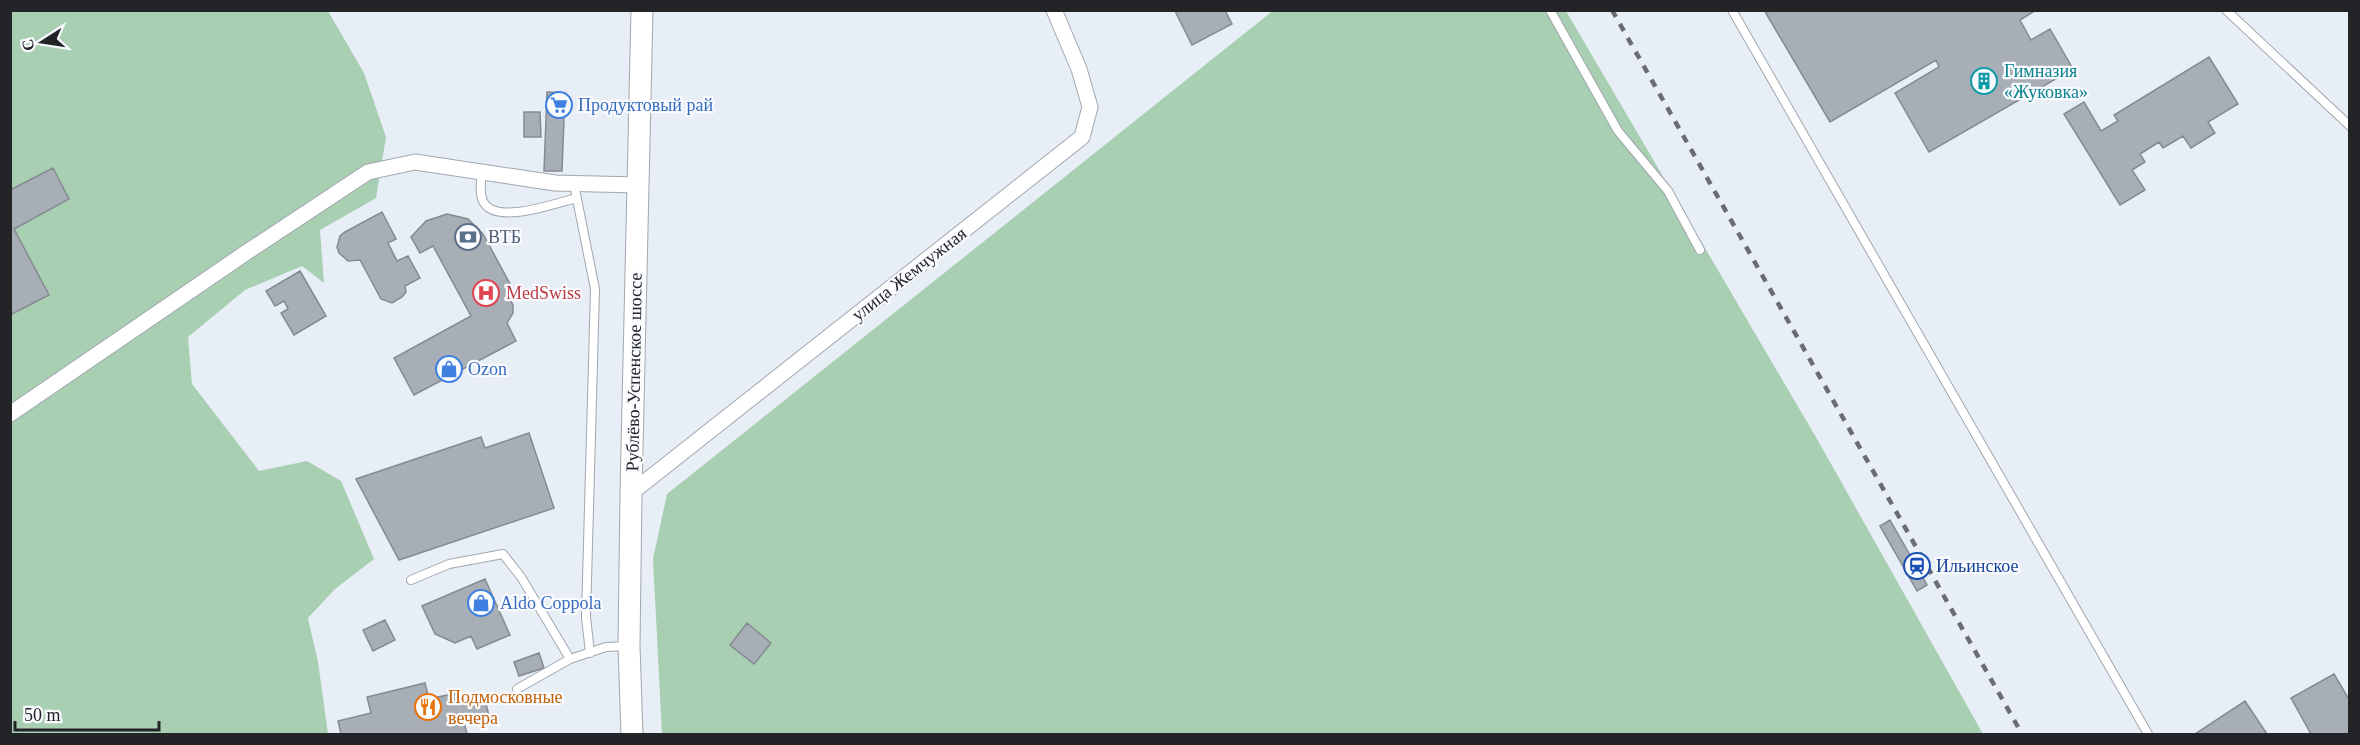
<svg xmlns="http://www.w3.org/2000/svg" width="2360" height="745" font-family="Georgia,serif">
  <rect width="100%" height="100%" fill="#e8eef6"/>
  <path fill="#a8cfb2" d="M1274,10L1566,11L1817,439L1983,734H662L653,559L667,494Z
    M10,11H328L364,73L386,137L376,198L320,230L324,283L302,266L245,290L188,337L192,384L259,471L307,461L341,481L374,559L335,589L308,618L318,662L328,734H11Z"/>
  <path fill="#a8aeb6" stroke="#848a91" stroke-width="1.5" d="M1225,10L1232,24L1192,45L1175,11Z
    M1764,10H2036L2020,20L2031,40L2050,29L2073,69L1929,152L1895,93L1939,67L1936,60L1830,122Z
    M2209,57L2238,104L2208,122L2215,133L2191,148L2183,136L2163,148L2159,142L2140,154L2145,162L2132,170L2145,190L2120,205L2064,114L2084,102L2101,131L2118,121L2114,115Z
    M547,92L565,93L562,171H544Z
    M524,112H540L541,137H524Z
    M53,168L69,199L14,229L49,295L10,315V190Z
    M382,212L396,239L388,243L397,261L408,256L420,278L405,286L406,292L402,297L392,303L381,299L360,260L348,261L339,253L337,247L340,236L345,232Z
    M447,214L468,219L483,234L515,293L509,297L513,305V313L507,323L516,341L414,395L394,358L471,316L433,246L420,253L411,237L426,221Z
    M300,271L326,316L294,335L281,313L288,309L284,301L275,306L266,291Z
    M529,433L554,508L399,560L356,479L481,437L485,448Z
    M1890,520L1927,585L1917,591L1880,526Z
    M485,579L510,635L477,649L471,636L455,643L435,634L422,606Z
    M385,620L395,640L373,651L363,630Z
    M747,623L771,643L754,664L730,645Z
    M539,653L544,668L519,676L514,662Z
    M2334,674L2350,701V734H2311L2291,698Z
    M425,683L429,699L457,693L459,701L484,695L489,716L464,722L467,734H341L338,721L371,713L367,697Z
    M2245,701L2267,734H2195Z"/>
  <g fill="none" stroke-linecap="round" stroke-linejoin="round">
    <defs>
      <path id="service" d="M1550,10L1618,131L1668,191L1700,250
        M1732,10L2148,734
        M2226,10L2350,126
        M482,172C481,181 479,192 483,201C494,226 556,203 577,198
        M574,184L595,289L586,617L590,653
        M411,580L449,564L503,554L521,577L570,659L606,647L628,646
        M517,689L570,659"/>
      <path id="minor" d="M10,414L244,254L368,172L415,162L555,183L637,185
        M631,493L1082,137L1090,107L1079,69L1054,10"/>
      <path id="secondary" d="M632,734L629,646L631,493L642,10"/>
    </defs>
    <use href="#service" stroke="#a1a7af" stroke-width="10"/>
    <use href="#minor" stroke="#a1a7af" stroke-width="17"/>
    <use href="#secondary" stroke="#a1a7af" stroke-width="23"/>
    <use href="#service" stroke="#fff" stroke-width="8"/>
    <use href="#minor" stroke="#fff" stroke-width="15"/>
    <use href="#secondary" stroke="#fff" stroke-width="21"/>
    <path stroke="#696d72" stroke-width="4.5" stroke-dasharray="8 8" stroke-linecap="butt" d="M1612,10L2022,734"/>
  </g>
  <defs>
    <symbol id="building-ring" viewBox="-11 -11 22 22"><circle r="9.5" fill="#f9fbfe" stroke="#0f9aa8" stroke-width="1.5"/><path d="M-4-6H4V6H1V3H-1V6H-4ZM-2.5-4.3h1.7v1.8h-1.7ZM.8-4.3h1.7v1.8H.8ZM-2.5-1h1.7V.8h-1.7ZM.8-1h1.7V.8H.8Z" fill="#0f9aa8"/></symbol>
    <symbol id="supermarket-ring" viewBox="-11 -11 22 22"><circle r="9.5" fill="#f9fbfe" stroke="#3f7fe0" stroke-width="1.5"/><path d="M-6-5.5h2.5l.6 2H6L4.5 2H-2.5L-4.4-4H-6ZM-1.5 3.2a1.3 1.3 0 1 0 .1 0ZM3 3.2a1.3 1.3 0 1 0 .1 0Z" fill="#3f7fe0"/></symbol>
    <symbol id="bank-ring" viewBox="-11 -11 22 22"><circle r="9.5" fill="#f9fbfe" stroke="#5c6f8a" stroke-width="1.5"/><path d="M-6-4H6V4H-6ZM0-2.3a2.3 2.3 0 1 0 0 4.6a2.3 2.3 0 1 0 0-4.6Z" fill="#5c6f8a"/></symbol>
    <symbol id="hospital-ring" viewBox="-11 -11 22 22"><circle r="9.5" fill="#f9fbfe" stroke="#e0444e" stroke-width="1.5"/><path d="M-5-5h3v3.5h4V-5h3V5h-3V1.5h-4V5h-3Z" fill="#e0444e"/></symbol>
    <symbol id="shop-ring" viewBox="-11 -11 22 22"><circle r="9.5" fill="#f9fbfe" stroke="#3f7fe0" stroke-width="1.5"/><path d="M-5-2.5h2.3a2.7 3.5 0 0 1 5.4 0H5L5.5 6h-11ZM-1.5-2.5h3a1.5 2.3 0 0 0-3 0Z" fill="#3f7fe0"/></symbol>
    <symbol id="station-ring" viewBox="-11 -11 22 22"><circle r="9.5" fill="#f9fbfe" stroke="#1a4fb4" stroke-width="1.5"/><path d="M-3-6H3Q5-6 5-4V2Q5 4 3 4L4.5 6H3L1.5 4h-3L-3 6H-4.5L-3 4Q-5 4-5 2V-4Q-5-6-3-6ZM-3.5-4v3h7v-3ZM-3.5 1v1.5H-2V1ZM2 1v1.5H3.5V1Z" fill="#1a4fb4"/></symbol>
    <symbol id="restaurant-ring" viewBox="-11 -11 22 22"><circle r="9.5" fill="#f9fbfe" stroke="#e8710a" stroke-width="1.5"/><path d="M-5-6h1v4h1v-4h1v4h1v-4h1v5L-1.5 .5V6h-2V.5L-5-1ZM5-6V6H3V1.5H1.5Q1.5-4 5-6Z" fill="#e8710a"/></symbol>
  </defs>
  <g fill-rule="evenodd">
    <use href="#building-ring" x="1969" y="66" width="30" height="30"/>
    <use href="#supermarket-ring" x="544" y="90" width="30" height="30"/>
    <use href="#bank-ring" x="453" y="222" width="30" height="30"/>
    <use href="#hospital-ring" x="471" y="278" width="30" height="30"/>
    <use href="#shop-ring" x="434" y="354" width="30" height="30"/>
    <use href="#station-ring" x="1902" y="551" width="30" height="30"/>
    <use href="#shop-ring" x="466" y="588" width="30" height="30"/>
    <use href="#restaurant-ring" x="413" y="692" width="30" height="30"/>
  </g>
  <g text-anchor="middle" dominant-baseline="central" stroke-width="4.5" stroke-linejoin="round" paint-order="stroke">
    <g font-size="18" fill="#0d838f" stroke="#f9fbfe" text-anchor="start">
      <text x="2004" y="71">Гимназия<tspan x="2004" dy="21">«Жуковка»</tspan></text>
    </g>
    <g font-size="18" fill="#366cbe" stroke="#f9fbfe" text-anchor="start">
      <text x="578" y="105">Продуктовый рай</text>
      <text x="468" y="369">Ozon</text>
      <text x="500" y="603">Aldo Coppola</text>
    </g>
    <g font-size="18" fill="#4e5e75" stroke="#f9fbfe" text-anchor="start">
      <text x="488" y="237">ВТБ</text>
    </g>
    <g font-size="18" fill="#222427" stroke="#f9fbfe">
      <text transform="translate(909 274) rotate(-38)">улица Жемчужная</text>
      <text transform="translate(634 372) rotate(-89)">Рублёво-Успенское шоссе</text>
    </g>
    <g font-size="18" fill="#be3a42" stroke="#f9fbfe" text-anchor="start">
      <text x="506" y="293">MedSwiss</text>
    </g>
    <g font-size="18" fill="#164399" stroke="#f9fbfe" text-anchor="start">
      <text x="1936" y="566">Ильинское</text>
    </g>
    <g font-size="18" fill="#c56008" stroke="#f9fbfe" text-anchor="start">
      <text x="448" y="697">Подмосковные<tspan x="448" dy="21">вечера</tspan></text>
    </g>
  </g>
  <rect width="2360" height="745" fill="none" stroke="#222427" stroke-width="24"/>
  <g transform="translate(42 42) rotate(258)" stroke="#f9fbfe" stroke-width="4.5" paint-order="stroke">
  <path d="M0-4.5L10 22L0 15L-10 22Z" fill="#222427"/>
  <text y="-9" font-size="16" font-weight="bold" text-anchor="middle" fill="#222427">С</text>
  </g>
  <path d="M15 721v9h144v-9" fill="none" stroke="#222427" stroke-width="3"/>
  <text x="24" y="721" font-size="18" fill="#222427" stroke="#f9fbfe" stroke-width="4.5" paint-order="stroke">50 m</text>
</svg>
